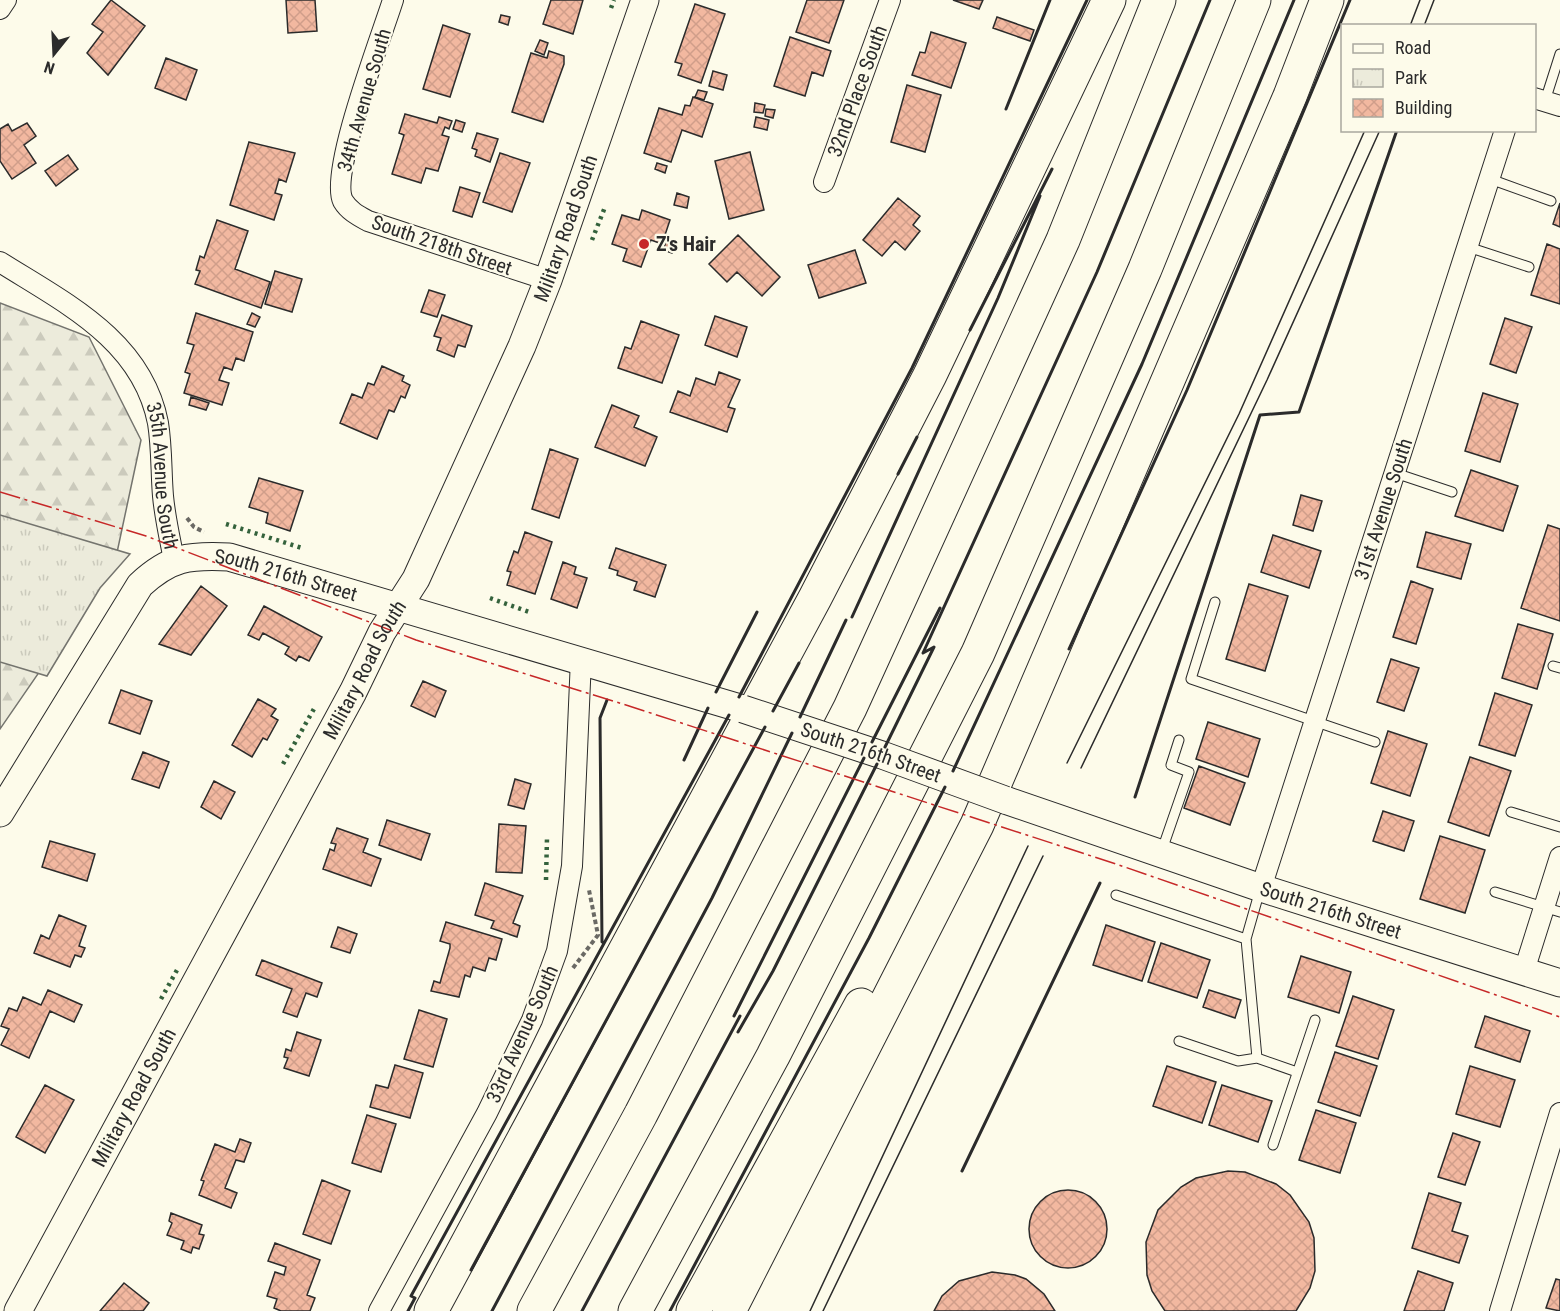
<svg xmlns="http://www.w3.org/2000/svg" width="1560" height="1311" font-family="'Roboto Condensed',sans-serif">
  <defs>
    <pattern id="forest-firs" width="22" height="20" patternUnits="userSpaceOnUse" patternTransform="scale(1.5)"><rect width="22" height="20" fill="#ecebdb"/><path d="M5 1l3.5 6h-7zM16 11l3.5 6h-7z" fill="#cbcabc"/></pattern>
    <pattern id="park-tufts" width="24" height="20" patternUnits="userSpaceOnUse" patternTransform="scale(1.5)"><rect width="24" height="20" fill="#ecebdb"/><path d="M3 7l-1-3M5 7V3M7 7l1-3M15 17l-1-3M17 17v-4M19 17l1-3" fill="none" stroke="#cbcabc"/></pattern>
    <pattern id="building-cross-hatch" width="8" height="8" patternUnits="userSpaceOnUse" patternTransform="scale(1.5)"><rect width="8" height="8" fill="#f2b8a0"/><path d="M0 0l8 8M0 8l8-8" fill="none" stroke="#d09e8a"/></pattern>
  </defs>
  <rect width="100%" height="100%" fill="#fdfbea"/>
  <path fill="url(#forest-firs)" stroke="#74746e" stroke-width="1.5" d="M0,303L89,337L141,440L115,562L0,729Z"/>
  <path fill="url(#park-tufts)" stroke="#74746e" stroke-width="1.5" d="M0,515L130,554L100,588L47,676L0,662Z"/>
  <path fill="url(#building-cross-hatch)" stroke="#2b2b2b" stroke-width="1.5" d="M111,0L145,26L108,75L87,53L103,32L92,24Z
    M286,0H315L317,31L288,33Z
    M551,0H583L573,34L543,24Z
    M807,0H844L829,43L796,32Z
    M953,0H983L979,9Z
    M695,4L725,14L701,83L678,75L682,64L675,62Z
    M501,15L510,17L508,25L499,22Z
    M997,17L1034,30L1030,41L993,28Z
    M443,25L470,34L450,97L423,89Z
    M931,32L966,43L951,88L912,75L920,52L925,53Z
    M790,37L831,51L823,76L812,72L805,96L774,86Z
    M540,40L548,43L544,55L535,51Z
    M549,51L564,56V64L543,122L512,112L531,53L547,58Z
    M166,58L197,70L186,100L155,88Z
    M713,71L727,75L723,90L709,86Z
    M907,85L941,95L925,152L891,142Z
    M698,90L707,92L704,100L695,97Z
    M693,97L713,104L702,137L682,130L671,162L644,153L659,108L682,115L685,105L690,106Z
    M755,103L765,105L763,113L754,112Z
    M766,109L775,110L773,118L765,116Z
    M405,114L437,123L439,117L452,121L449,129L445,127L442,135L449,137L438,171L426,168L421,183L392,174L404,135L399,133Z
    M756,117L769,120L767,130L754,127Z
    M456,120L465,123L462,132L453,129Z
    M27,123L36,136L24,145L36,163L12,179L0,161V129L8,124L12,131Z
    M477,133L498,139L490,162L475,156L477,150L472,148Z
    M249,142L295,153L286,182L279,179L275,193L282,195L274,220L230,205Z
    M750,152L764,210L729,219L715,161Z
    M500,153L530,163L512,212L483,202Z
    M68,155L78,169L56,186L45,171Z
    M657,163L667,166L665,173L655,169Z
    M460,187L480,193L472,217L453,211Z
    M677,193L689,197L687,208L674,205Z
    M898,198L920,216L913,225L920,231L905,250L895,241L882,256L863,240Z
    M1560,203V227L1553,224Z
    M642,210L670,220L662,244L651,240L641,267L623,261L627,249L612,244L622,215L639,220Z
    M217,220L248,231L235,269L270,282L261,308L195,284L200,271L196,270L200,256L204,258Z
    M738,235L780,277L762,296L737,272L727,282L709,264Z
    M667,239L675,242L672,253L663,250Z
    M1547,244L1560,249V304L1531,295Z
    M855,250L866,283L819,298L808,265Z
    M275,271L302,279L292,312L265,304Z
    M429,290L445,295L437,317L421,312Z
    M196,313L253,332L244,361L236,358L232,370L224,367L219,380L229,383L222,405L184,393L190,374L185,372L194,345L187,343Z
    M252,313L260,317L255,327L247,324Z
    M442,315L472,326L465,347L458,345L454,357L437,350L441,338L434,336Z
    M715,316L747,327L737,357L705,345Z
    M1505,318L1532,327L1516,373L1490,364Z
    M641,321L679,335L662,383L618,368L625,347L631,349Z
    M382,366L404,376L402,381L410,385L405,398L401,396L394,412L389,410L377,439L340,423L352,394L362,398L368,383L374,385Z
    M719,372L740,380L728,407L735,409L727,432L670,412L678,391L690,396L696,378L715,385Z
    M1483,393L1518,404L1500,462L1465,451Z
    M191,397L209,403L206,410L189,405Z
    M612,405L639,416L634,427L657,437L645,466L595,447Z
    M550,449L578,459L559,518L532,509Z
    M1471,470L1518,486L1503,531L1455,516Z
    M259,478L303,491L290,531L266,523L268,513L249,507Z
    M1301,495L1322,501L1313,531L1293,525Z
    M1548,525L1560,529V621L1521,608Z
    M525,532L552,542L535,594L507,585L511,572L507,571L514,551L518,553Z
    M1426,532L1471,544L1461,579L1417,567Z
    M1273,535L1321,551L1309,588L1261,572Z
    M616,548L666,565L655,597L634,590L637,582L617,575L618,571L609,568Z
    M563,562L576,567L574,574L587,578L577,608L551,599Z
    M1411,581L1433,589L1416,644L1393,637Z
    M1249,584L1288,596L1265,671L1226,659Z
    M201,586L227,606L191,655L159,644Z
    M264,606L322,637L309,661L299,656L296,661L285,654L289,647L263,633L259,640L248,635Z
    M1518,624L1553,634L1537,689L1502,678Z
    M1391,659L1419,668L1404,711L1377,702Z
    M423,681L446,691L435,717L411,706Z
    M121,690L152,701L140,734L109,723Z
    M1495,693L1532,705L1515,756L1479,745Z
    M258,699L276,709L271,716L278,720L267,740L263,738L252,757L232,745Z
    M1208,722L1260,739L1248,777L1196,759Z
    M1388,731L1427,744L1410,796L1371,783Z
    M143,752L169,762L159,788L132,779Z
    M1470,757L1511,771L1489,836L1448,822Z
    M1199,766L1245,783L1230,825L1184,808Z
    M515,779L531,784L524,809L508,805Z
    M214,781L235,792L221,819L201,807Z
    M1383,811L1414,821L1404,851L1373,841Z
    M387,820L430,834L421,860L379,845Z
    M499,824L526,826L522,873L496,872Z
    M337,828L368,839L363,852L381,859L371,886L323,869L330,849L334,851L336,844L331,843Z
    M1440,836L1485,850L1465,913L1420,899Z
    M50,841L95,854L87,881L42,867Z
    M485,883L523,896L513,923L520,926L517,937L491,928L494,921L475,915Z
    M59,915L86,926L79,946L85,948L81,957L75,955L70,967L34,953L41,935L49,939Z
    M446,922L502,939L496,960L489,958L485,971L473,967L470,977L465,975L459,997L431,991L434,981L440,983L450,948V944L440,941Z
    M1106,925L1155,942L1142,981L1093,965Z
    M338,927L357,934L350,953L331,947Z
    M1161,943L1210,960L1197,998L1148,982Z
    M1301,956L1351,972L1339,1013L1288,997Z
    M262,960L322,983L317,997L306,993L297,1017L283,1012L292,989L256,975Z
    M48,990L82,1005L74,1022L50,1011L29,1058L1,1045L9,1029L1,1026L9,1008L17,1011L23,997L41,1005Z
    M1209,990L1241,1000L1235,1018L1203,1007Z
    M1353,996L1394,1010L1378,1059L1336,1046Z
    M419,1010L447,1019L433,1067L404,1059Z
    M1485,1016L1530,1031L1520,1062L1475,1047Z
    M297,1032L321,1040L309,1076L284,1068L288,1058L284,1057L286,1049L291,1051Z
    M1335,1052L1377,1066L1360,1116L1318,1102Z
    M395,1065L423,1073L410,1118L370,1107L376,1085L388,1088Z
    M1167,1066L1216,1082L1202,1123L1153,1106Z
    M1470,1066L1515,1080L1500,1127L1456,1114Z
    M45,1085L74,1100L45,1153L16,1137Z
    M1222,1085L1272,1101L1258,1142L1209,1125Z
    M1316,1110L1356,1123L1340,1173L1299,1160Z
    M367,1115L396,1124L381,1172L352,1163Z
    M1453,1133L1480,1142L1465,1185L1438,1177Z
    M240,1139L251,1143L244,1162L236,1160L225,1188L237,1193L231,1208L199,1195L204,1181L201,1180L215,1144L235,1152Z
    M1228,1171L1245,1172L1276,1184L1290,1195L1309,1222L1314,1238L1315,1271L1310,1288L1296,1311H1165L1152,1291L1147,1275L1146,1242L1158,1210L1181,1187L1196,1178Z
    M322,1180L350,1191L331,1244L303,1234Z
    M1029 1229a39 39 0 1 1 78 0a39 39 0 1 1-78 0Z
    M1429,1193L1461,1203L1452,1231L1468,1236L1459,1263L1412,1248Z
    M171,1213L202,1225L199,1234L204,1235L199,1249L193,1247L191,1253L181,1249L184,1241L167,1235L172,1223L169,1221Z
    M275,1243L320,1260L307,1295L315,1298L310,1311H281L274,1308L277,1299L267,1296L275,1272L284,1275L286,1267L268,1261Z
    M1418,1271L1453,1283L1444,1311H1404Z
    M992,1272L1015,1275L1026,1279L1044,1294L1055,1311H934L942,1296L959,1281Z
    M1556,1279L1560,1280V1311L1546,1308Z
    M124,1283L149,1303L143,1311H100Z"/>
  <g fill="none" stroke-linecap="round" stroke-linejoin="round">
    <defs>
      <path id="lane" d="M1545,101L1560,54
        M1490,179L1551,201
        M1468,247L1529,267
        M1395,473L1452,492
        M1215,602L1191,679L1375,742
        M1553,666L1560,668
        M1511,812L1560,827
        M1162,850L1189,772L1171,765L1179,740
        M1260,890L1246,939L1257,1058L1297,1072
        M1495,892L1560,912
        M1116,895L1246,939
        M1179,1041L1238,1061L1257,1058
        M1273,1145L1315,1020"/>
      <g id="street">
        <path d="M393,0C382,35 329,173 343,201C349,211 359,216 368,221L548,280"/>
        <path d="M0,9L6,0"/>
        <path d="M1534,98L1560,106"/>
        <path d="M824,182L890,0"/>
        <path id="s1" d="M0,262C65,303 142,340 158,423C162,448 161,472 163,496C165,518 170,539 174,560"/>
        <path d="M1261,888L1505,130"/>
        <path d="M1524,971L1560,857"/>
        <path d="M379,1311L487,1113L532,1020L557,951L572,866L581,659"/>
        <path d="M1500,1311L1560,1113"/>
      </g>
      <g id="secondary">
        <path id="s2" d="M1005,800L1261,888L1560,983"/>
        <path id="s3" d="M0,813L140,585C170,557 189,555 229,557L743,709"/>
        <path id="s4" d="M18,1311L353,692L382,632L416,579L522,346L548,280L645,0"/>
      </g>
      <path id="highway" d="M431,1311L815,598L930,375L1109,0
        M534,1311L641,1114L850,708L1063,240L1159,0
        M635,1311L773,1056L978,653L1145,269L1254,0
        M693,1311L861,1005
        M729,1311L977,825L1290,96L1327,0"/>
    </defs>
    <use href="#lane" stroke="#2b2b2b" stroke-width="11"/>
    <use href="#street" stroke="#2b2b2b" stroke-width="22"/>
    <use href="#secondary" stroke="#2b2b2b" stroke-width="29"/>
    <use href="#highway" stroke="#2b2b2b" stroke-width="35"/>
    <path stroke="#6a6964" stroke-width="4" stroke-dasharray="4.5 3" stroke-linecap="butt" d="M187,518L194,527L204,532
      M573,968L598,935L589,890"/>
    <use href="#lane" stroke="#fdfbea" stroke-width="9"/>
    <use href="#street" stroke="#fdfbea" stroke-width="20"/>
    <use href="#secondary" stroke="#fdfbea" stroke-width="27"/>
    <use href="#highway" stroke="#fdfbea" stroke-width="33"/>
    <path stroke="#2b2b2b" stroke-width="1.5" d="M1410,26L1420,0
      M1424,26L1434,0
      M1067,763L1239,414L1365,130
      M1081,768L1267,380L1380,130
      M810,1311L1028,846
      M823,1311L1043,856"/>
    <defs>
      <g id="secondary-bridge">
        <path id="s5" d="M743,709L882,755L1005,800"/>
      </g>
    </defs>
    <use href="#secondary-bridge" stroke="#2b2b2b" stroke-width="29" stroke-linecap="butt"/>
    <use href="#secondary-bridge" stroke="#fdfbea" stroke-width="27"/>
    <path stroke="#34623c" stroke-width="4.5" stroke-dasharray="3 4.5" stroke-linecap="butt" d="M611,8L614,0
      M592,240L605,207
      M226,524L302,548
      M490,598L532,613
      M283,764L315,707
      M546,880L547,838
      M161,999L177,970"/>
    <path stroke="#2b2b2b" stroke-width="3" d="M1006,109L1050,0
      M970,330L1052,169
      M898,474L917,437
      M852,617L998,298L1040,196
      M1069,649L1187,390L1350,0
      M716,692L757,612
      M739,697L912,368L1087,0
      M773,711L799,663
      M800,717L846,620
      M872,742L940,608
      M885,747L934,647L923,653L1097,272L1210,0
      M684,760L708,708
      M953,771L1142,364L1294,0
      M1135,797L1260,415L1299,412L1397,130
      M602,942L600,718L607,700
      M734,1016L864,758
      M738,1032L773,971L877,764
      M962,1171L1100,883
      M471,1270L765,727
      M408,1311L415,1298L411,1296L729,715
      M492,1311L712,898L792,733
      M582,1311L740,1016
      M670,1311L869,938L945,787"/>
    <path stroke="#c62828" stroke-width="1.5" stroke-dasharray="21 4.5 3 4.5" stroke-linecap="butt" d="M0,492L146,536L416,640L626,705L1116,864L1560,1017"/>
  </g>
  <circle fill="#c62828" stroke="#fdfbea" stroke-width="2" cx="644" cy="244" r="6"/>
  <g text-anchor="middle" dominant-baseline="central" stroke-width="4.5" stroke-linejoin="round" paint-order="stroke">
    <g font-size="20" fill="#2b2b2b" stroke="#fdfbea">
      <text transform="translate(857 91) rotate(-70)">32nd Place South</text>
      <text transform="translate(364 100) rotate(-74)">34th Avenue South</text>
      <text stroke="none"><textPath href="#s4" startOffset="1215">Military Road South</textPath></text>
      <text transform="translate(442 245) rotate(19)">South 218th Street</text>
      <text stroke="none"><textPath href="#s1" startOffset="286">35th Avenue South</textPath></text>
      <text transform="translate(1383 509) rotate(-72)">31st Avenue South</text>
      <text stroke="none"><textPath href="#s3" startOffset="424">South 216th Street</textPath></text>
      <text stroke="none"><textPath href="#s4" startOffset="729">Military Road South</textPath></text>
      <text stroke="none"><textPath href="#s5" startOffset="135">South 216th Street</textPath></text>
      <text stroke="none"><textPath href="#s2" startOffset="344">South 216th Street</textPath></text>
      <text transform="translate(522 1034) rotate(-66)">33rd Avenue South</text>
      <text stroke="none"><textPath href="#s4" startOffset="243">Military Road South</textPath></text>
    </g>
    <g font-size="20" font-weight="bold" fill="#2b2b2b" stroke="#fdfbea" text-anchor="start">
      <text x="656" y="244">Z's Hair</text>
    </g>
  </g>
  <rect x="1341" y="24" width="195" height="108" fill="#fdfbea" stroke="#a9a89e" stroke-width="1.5"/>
  <rect x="1353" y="44" width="30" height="9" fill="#fdfbea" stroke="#a9a89e" stroke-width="1.5"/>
  <text x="1395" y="54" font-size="18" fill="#2b2b2b">Road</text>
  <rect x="1353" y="69" width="30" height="18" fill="url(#park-tufts)" stroke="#a9a89e" stroke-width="1.5"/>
  <text x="1395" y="84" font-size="18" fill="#2b2b2b">Park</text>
  <rect x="1353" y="99" width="30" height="18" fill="url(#building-cross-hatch)" stroke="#a9a89e" stroke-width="1.5"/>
  <text x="1395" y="114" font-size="18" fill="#2b2b2b">Building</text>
  <g transform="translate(54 54) rotate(198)" stroke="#fdfbea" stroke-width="4.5" paint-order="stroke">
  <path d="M0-4.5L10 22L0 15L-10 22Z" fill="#2b2b2b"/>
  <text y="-9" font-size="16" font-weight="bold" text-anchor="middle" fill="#2b2b2b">N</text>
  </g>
</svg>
